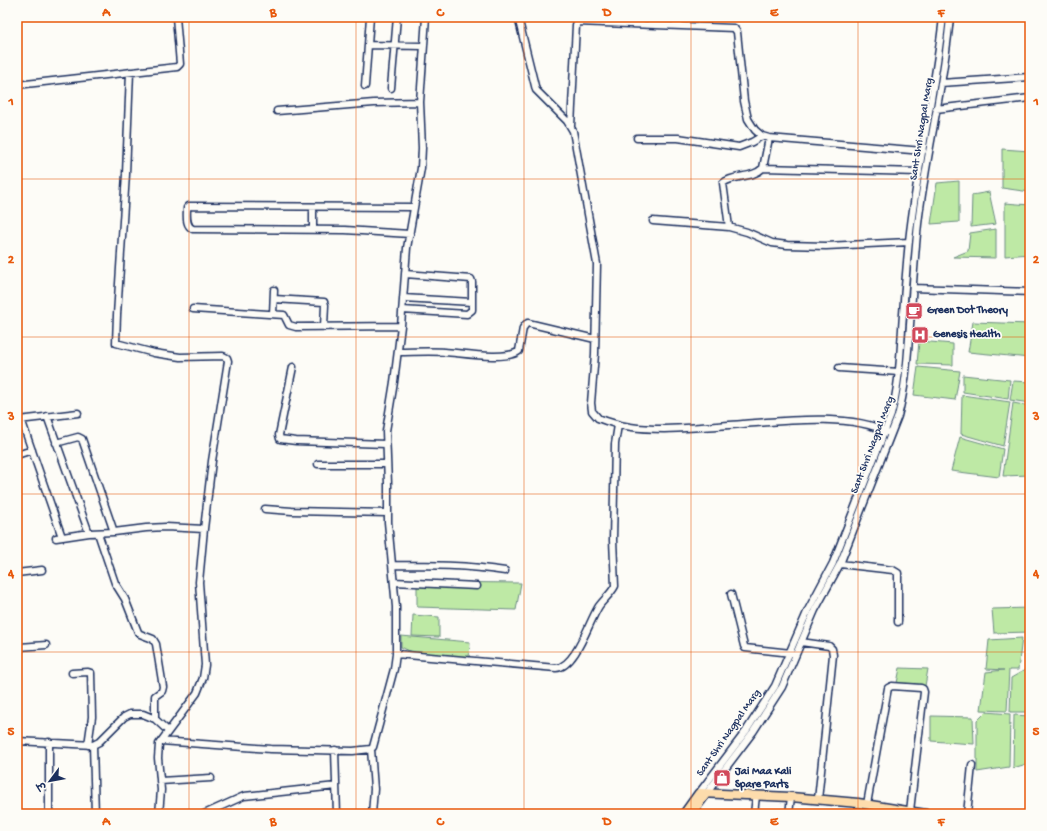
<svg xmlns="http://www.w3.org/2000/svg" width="1047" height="831" font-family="'Gochi Hand','Playpen Sans Deva',sans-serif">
  <rect width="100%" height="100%" fill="#fdfcf7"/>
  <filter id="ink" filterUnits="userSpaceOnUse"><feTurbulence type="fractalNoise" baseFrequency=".025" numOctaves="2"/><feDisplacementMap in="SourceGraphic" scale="8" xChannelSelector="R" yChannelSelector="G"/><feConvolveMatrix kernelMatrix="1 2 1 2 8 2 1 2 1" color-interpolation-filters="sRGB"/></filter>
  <g filter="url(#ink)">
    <path fill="#bee9a5" stroke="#6c8c82" d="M1002,149L1030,151V192L1002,188Z
      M959,181V222L931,224L937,183Z
      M989,192L996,224L971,227L972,195Z
      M1005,203L1030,205V254L1005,256Z
      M996,229V258L953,257L968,251L970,233Z
      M973,322L1030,324V358L968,352Z
      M919,341L953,344V365L917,364Z
      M918,367L960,371L955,400L914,395Z
      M963,375L1010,380L1008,399L963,392Z
      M1013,381L1030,382V403L1010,400Z
      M962,395L1010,402L1003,446L961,434Z
      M1013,403L1030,406V475L1003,476Z
      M960,437L1003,449L999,477L951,471Z
      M417,582L521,583L516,610L417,607Z
      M1030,608V632L994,633L992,609Z
      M413,615L439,617V637L412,636Z
      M401,636L470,642L469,659C446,657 421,658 401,647Z
      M1022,638L1018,670H1009L1007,711L981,710L986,672L1004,670L986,669L989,640Z
      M900,668L928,669L925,686L897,683Z
      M1030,669V712H1010L1011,678L1025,670Z
      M986,712L1010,714L1009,767L977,772V721Z
      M1014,715L1030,716V763L1013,768Z
      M931,716L973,717L974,744L931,741Z"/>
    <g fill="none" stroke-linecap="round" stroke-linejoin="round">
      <defs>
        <path id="minor" d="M426,17L420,102L422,148L421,168L407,248L401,326L394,382L386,431L388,484V522L396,607V654L556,668C576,667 589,621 599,606C604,599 611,594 615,586L613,540L615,444L618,425
          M518,17L536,90L567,121L573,131L597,264L595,354L591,403L592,411L598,418C620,427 640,429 664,429C690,428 716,426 743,424C783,421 851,413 887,432
          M368,45L423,46
          M130,72L126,174L117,315L116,343L154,353L180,357L223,356L227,358L228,361L212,461L204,529L199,582L205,665L203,678L197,693L159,744L158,758L161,790L159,814
          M941,83L1030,77
          M17,85L177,67L180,64L176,17
          M365,86L370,17
          M391,88L397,17
          M936,109L1030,98
          M277,111L374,103L420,102
          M571,126L576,25L577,22L734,28L737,32L744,101L748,119L755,130L762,136L769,138L923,151
          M637,138H678L739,147L752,142L762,136
          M763,168L919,172
          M653,221L729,227L747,232L772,243L787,245L826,246L909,242
          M729,227L723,183C734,174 752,179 763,168L769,138
          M313,229V207
          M410,234L345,230L193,229C185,226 187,215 187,208L189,206L414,207
          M913,288L1030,292
          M403,298L472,302
          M274,299L324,302L325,305L324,327
          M193,309L284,315L289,325L296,327L401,326
          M402,310L467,314L472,310V282L471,279L405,274
          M273,314L274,290
          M398,352C413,352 429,351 445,352C461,353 507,361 519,351L523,328L526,324L528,323L595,339
          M293,367L279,435L280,439L296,441L386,444
          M839,368L899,372
          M47,416L89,533
          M21,419L62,537
          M19,420L78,413
          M56,443L78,437L82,439L114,532
          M17,455L32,450
          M318,464H387
          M265,509L292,511L388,513
          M98,533L115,583L125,599L138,632L140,634L153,639L156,644L163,687L162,691L155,696V719
          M56,538L89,533L114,532L146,528L166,527L204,529
          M840,564L893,570L898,573V622
          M392,565C430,565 468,565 505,571
          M17,573L42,570
          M394,582L477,586
          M731,594L744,646L745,648L791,653
          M801,642L829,646L832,649L833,655L818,800
          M17,660L18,649L20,647L46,645
          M72,673L88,672L91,673L92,717L88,745
          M17,741L93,745L99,742L124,717L130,714H143L155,719L168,731
          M161,741L271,749L353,751L371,749
          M93,745L95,814
          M335,750L337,814
          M160,781L211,778
          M699,793L746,731L775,686L808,610L833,563L891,415C899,387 900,358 902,329C904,299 906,270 909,241C917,166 935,92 943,17
          M706,794L753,732L782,687L815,610L840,564L898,416C905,390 907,365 909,338C912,300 914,262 918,224C926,154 944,86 950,17
          M867,804L888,688L892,686L921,688L923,689L924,692L910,811
          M17,814H21
          M49,814V742
          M204,814L244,796L336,786
          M372,814L374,789L371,749L373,747L394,669L396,654
          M754,814L756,796
          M789,814L791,797
          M967,814L972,765"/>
        <path id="major" d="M684,814L699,793L791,797L858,803L926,814
          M691,814L706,794"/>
      </defs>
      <use href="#minor" stroke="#1b2f5e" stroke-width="9"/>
      <use href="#major" stroke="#1b2f5e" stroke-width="11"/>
      <use href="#minor" stroke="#fdfcf7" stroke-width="6"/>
      <use href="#major" stroke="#fddcac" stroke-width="8"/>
    </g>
  </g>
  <path fill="none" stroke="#e8590c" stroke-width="1" stroke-opacity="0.55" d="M189,17V814M356,17V814M524,17V814M691,17V814M858,17V814M17,179H1030M17,337H1030M17,494H1030M17,652H1030"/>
  <defs>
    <symbol id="cafe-square" viewBox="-11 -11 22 22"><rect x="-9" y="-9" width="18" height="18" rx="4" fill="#d1495b" stroke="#fdfcf7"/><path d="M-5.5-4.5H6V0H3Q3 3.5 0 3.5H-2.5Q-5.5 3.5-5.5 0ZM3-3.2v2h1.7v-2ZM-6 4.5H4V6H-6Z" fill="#fff"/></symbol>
    <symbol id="hospital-square" viewBox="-11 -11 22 22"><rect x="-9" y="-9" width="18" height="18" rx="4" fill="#d1495b" stroke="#fdfcf7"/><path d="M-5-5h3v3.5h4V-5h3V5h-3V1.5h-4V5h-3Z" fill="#fff"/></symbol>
    <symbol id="shop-square" viewBox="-11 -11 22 22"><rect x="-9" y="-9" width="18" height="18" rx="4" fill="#d1495b" stroke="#fdfcf7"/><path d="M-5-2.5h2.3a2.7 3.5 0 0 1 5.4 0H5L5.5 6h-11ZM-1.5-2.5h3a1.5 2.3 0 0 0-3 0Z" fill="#fff"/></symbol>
  </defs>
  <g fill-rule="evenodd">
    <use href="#cafe-square" x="904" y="301" width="20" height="20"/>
    <use href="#hospital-square" x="910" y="325" width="20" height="20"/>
    <use href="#shop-square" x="712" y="768" width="20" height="20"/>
  </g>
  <g text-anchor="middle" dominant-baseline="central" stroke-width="3.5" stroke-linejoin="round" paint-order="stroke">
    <g font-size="11" fill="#1b2f5e" stroke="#fdfcf7">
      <text transform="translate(922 129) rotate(-81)">Sant Shri Nagpal Marg</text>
      <text transform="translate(873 445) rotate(-69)">Sant Shri Nagpal Marg</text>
      <text transform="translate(729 733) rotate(-55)">Sant Shri Nagpal Marg</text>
    </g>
    <g font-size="11" font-weight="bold" fill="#1b2f5e" stroke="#fdfcf7" text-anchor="start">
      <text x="927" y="311">Green Dot Theory</text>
      <text x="933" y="335">Genesis Health</text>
      <text x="735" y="772">Jai Maa Kali<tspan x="735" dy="13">Spare Parts</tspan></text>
    </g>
  </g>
  <rect width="1047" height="831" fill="none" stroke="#fdfcf7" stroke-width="44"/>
  <g transform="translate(50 781) rotate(238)" stroke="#fdfcf7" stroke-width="3" paint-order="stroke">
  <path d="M0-3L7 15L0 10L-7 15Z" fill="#1b2f5e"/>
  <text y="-6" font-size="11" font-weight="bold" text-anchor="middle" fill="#1b2f5e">उ</text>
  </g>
  <rect x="22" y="22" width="1003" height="787" fill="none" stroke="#e8590c" stroke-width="1.5"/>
  <g font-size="13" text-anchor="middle" font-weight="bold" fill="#e8590c">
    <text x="106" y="16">A</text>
    <text x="273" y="16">B</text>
    <text x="440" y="16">C</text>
    <text x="607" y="16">D</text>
    <text x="774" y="16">E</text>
    <text x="941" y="16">F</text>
    <text x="11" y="105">1</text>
    <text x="1036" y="105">1</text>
    <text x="11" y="263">2</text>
    <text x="1036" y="263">2</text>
    <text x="11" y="420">3</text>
    <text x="1036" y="420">3</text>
    <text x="11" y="577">4</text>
    <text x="1036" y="577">4</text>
    <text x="11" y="735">5</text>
    <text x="1036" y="735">5</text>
    <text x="106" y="825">A</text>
    <text x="273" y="825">B</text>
    <text x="440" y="825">C</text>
    <text x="607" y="825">D</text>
    <text x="774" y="825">E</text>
    <text x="941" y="825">F</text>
  </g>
</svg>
